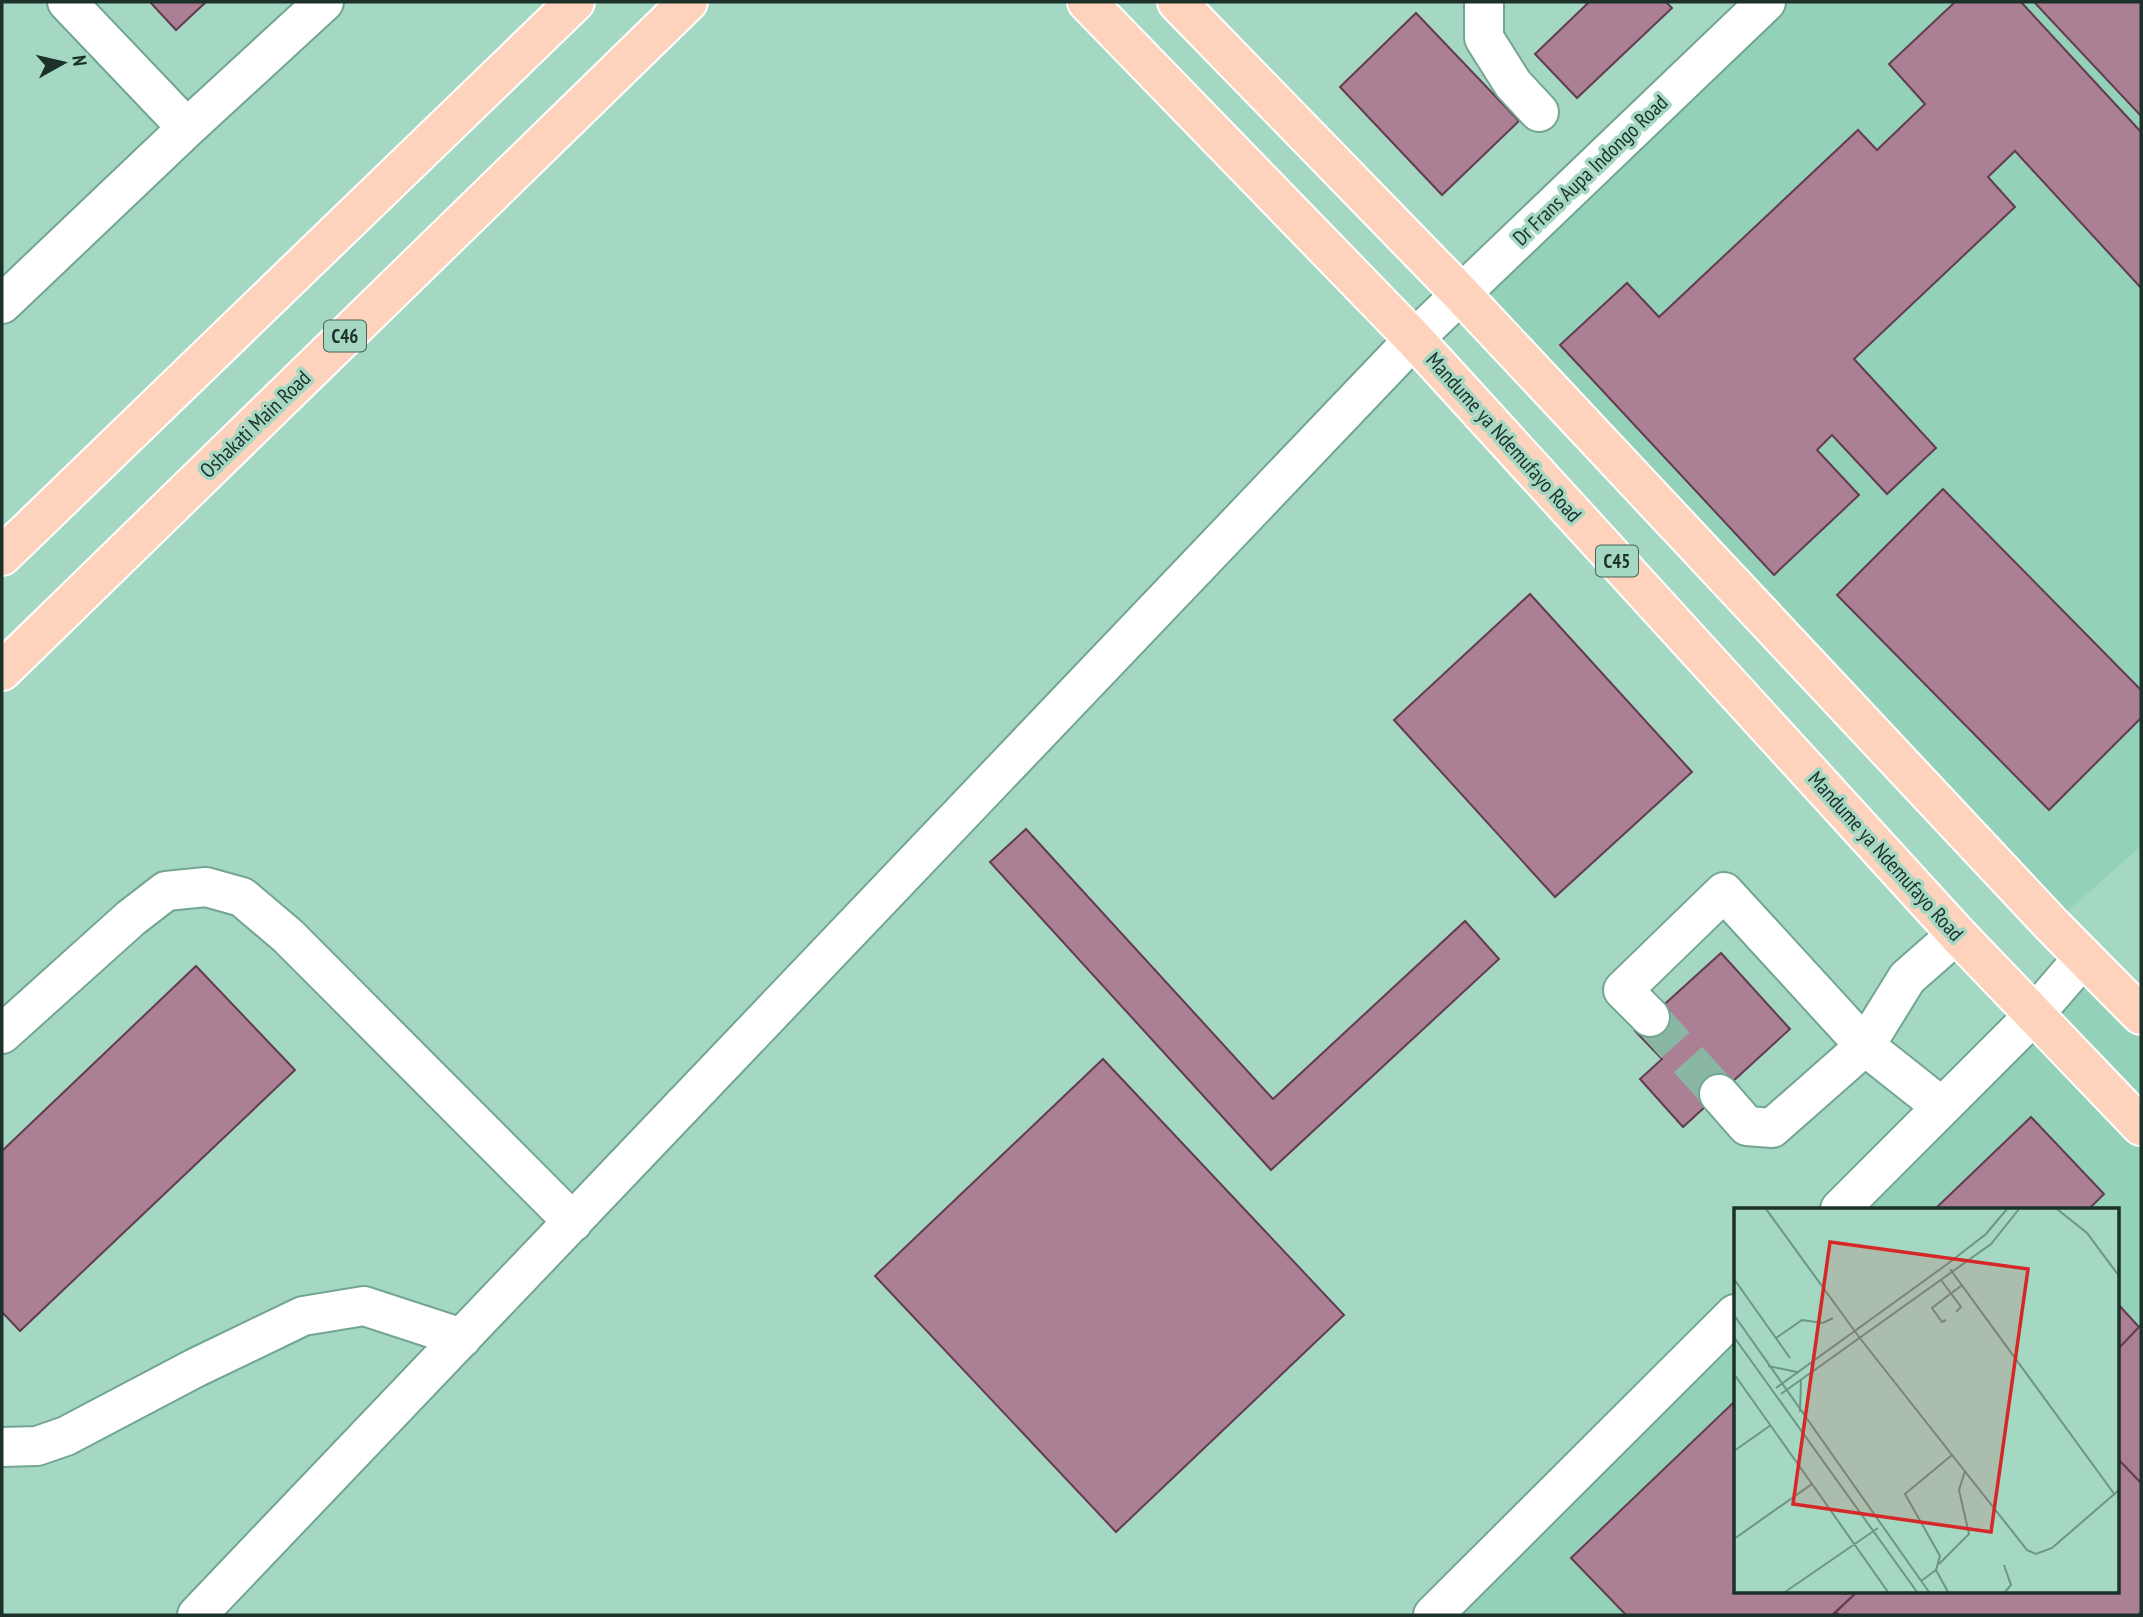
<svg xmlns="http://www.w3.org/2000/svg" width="2143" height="1617" font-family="'PT Sans Narrow',sans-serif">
  <rect width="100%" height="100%" fill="#a4d8c3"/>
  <path fill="#93d1b8" d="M1766,2H2141V846L2052,925L1462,294Z
    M2083,958L2141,1015V1615H1433L1735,1314V1591H2117V1209H1840Z"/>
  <path fill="#ab7f94" stroke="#633c50" stroke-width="2" d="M150,2H206L176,30Z
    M1589,2H1666L1672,8L1577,98L1535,54Z
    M1955,2H2021L2141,132V288L2015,151L1988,177L2015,207L1854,359L1936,448L1887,494L1832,435L1817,450L1859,495L1774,575L1560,345L1627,283L1659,317L1858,130L1877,150L1925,104L1889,64Z
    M2034,2H2141V116Z
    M1416,13L1519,121L1442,195L1340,87Z
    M1943,489L2141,690V718L2049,810L1837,595Z
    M1530,594L1692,772L1555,897L1394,720Z
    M1026,829L1273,1099L1465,921L1499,959L1271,1170L990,862Z
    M1721,953L1790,1029L1683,1127L1640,1079L1662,1059L1635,1031Z
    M196,966L295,1070L20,1331L2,1312V1151Z
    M1103,1059L1344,1315L1116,1532L875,1276Z
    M2031,1117L2104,1194L2089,1209H1935Z
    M2117,1303L2139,1327L2117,1350Z
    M2141,1325V1483L2117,1458V1350Z
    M1735,1401V1591H1858L1832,1615H1626L1571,1558Z
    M2117,1458L2141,1483V1612L2138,1615H1839L1836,1612L1858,1591H2117Z"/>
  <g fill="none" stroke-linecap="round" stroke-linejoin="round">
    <path stroke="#89b7a4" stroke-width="38" stroke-dasharray="38 19" stroke-linecap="butt" d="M1650,1017L1719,1094"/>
    <defs>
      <path id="minor" d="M1484,2V38L1513,84L1539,112
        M187,128L324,2
        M2,304L187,128L67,2
        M1650,1017L1623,990L1724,892L1865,1046L1942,1107
        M2,1034L131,918L166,891L206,887L242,897L288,936L573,1222
        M1719,1094L1747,1126L1772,1128L1865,1046L1907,978L1957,934
        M1840,1209L2033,1016L2083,958
        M2,1447L37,1446L66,1436L195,1368L303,1316L364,1306L462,1338
        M197,1615L1414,339L1766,2
        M1433,1615L1735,1314"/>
      <path id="major" d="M1087,2L1414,339L1957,934L2141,1126
        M1177,2L1461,294L2052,925L2141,1015
        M2,556L575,2
        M2,671L688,2"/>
    </defs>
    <use href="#minor" stroke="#73a692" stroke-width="42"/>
    <use href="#major" stroke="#fff" stroke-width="42"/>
    <use href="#minor" stroke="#fff" stroke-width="38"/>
    <use href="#major" stroke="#fed3bd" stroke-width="38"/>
  </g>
  <g text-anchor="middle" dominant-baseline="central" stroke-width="7" stroke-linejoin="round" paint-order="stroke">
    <g fill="#a4d8c3" stroke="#456357" stroke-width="2">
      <rect x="324" y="320.5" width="42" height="31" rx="5"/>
      <rect x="1596" y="545.5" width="42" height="31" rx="5"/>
    </g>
    <g font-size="19" font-weight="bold" fill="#1c3129">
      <text x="345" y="336">C46</text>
      <text x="1617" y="561">C45</text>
    </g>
    <g font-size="21" fill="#1c3129" stroke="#a4d8c3">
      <text transform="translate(1590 170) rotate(-44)">Dr Frans Aupa Indongo Road</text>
      <text transform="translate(255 424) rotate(-44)">Oshakati Main Road</text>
      <text transform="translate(1504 437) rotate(48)">Mandume ya Ndemufayo Road</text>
      <text transform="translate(1886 856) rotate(48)">Mandume ya Ndemufayo Road</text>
    </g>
  </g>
  <g transform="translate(1734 1208)">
    <rect width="385" height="385" fill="#a4d8c3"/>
    <path fill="none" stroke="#6e9585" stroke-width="2" d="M32,1L125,129L293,342L302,346L318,340L385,282M323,1L353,25L385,68M216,61L381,287M0,71L56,150M207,72L227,99L222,104M0,107L195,384M212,112L208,114L198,100L228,77M0,129L183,384M42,130L68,112L89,115L99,110M34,158L63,164M0,166L78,276M42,180L212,57L252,26L273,1M47,186L257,36L285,1M66,204L67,171M0,243L37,217M0,331L78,276L154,384M205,356L235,326L225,282L231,263M270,357L277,377L271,384M202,362L214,384M187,373L202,362L206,348L171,286L218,247M51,384L144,320"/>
    <path fill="#d62828" fill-opacity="0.15" stroke="#d62828" stroke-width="3.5" d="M96,34L294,61L257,324L59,296Z"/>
    <rect width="385" height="385" fill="none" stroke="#1c3129" stroke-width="3.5"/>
  </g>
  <rect width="2143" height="1617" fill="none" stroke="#1c3129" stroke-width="7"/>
  <g transform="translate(63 63) rotate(82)" stroke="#a4d8c3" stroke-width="5" paint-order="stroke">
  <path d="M0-5L12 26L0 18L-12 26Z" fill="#1c3129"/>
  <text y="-10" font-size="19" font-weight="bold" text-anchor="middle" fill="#1c3129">N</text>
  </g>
</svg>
